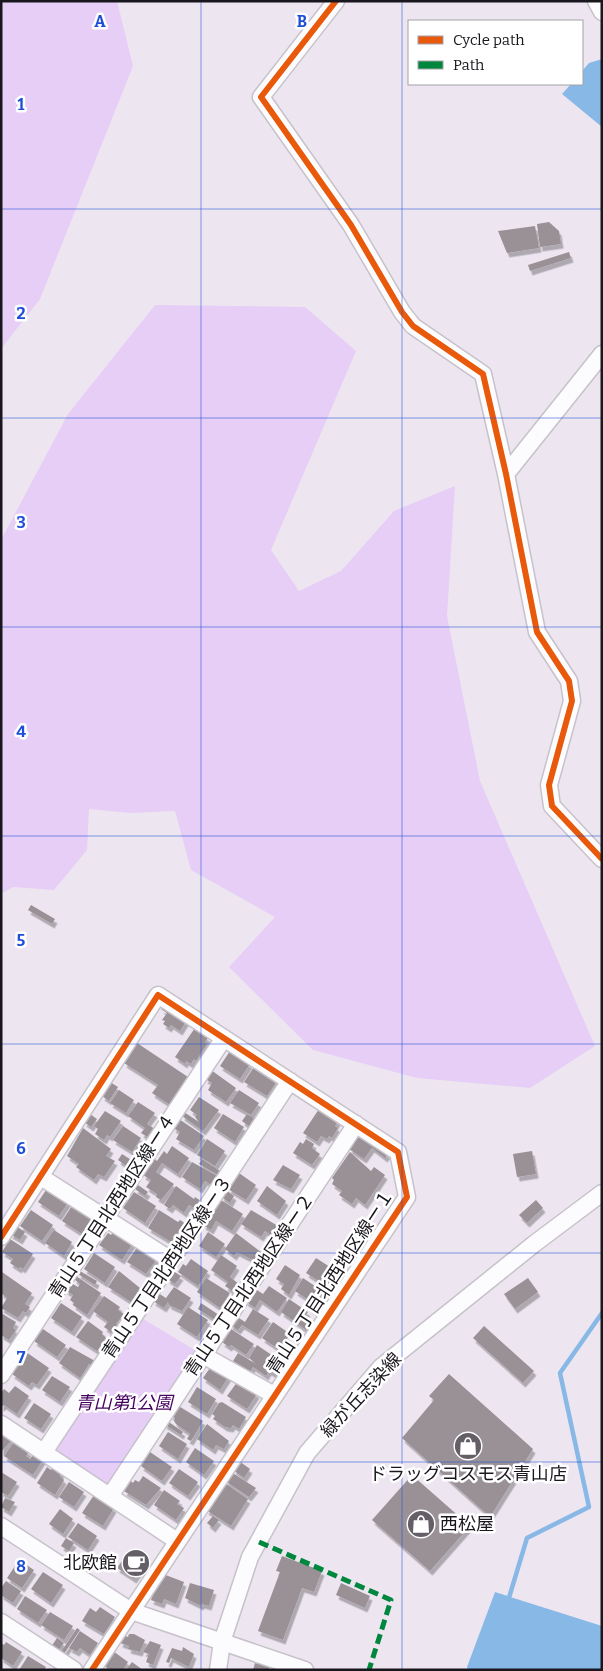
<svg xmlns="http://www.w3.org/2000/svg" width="603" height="1671" font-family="Bitter,'Noto Sans JP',serif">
  <defs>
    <filter id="shadow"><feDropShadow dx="2.5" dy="4.5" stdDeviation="0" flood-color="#0004"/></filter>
  </defs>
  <rect width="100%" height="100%" fill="#ede6f1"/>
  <path fill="#e6cef6" d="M1,1H117L133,66L40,299L1,349Z
    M155,305L305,307L356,351L271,550L299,591L341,571L394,511L455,486L447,616L480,781L595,1046L530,1088L417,1078L313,1050L229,967L275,917L191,870L175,811L130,813L89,809L87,850L54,890L13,887L1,894V540L68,414Z
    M135,1314L203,1355L110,1496L44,1452Z"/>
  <path fill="#88b8e6" d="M602,59V127L562,94L571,84H582V71L589,63Z
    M495,1592L602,1626V1670H468L467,1667Z"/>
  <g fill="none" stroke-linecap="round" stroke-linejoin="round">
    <path stroke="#88b8e6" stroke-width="4.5" d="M508,1601L527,1538L589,1507L560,1373L602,1313"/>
  </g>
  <path fill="#999195" filter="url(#shadow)" d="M549,222L559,231L561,244L540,247L537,224Z
    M535,226L539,248L507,253L498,231Z
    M569,252L571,258L530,271L528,265Z
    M31,905L55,919L52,924L28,910Z
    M169,1008L187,1020L180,1031L171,1025L169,1028L163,1024L165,1021L162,1020L167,1013L161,1009Z
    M197,1025L206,1032L204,1035L208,1038L205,1042L207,1044L196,1061L194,1059L191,1064L186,1061L185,1064L175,1057Z
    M137,1043L188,1077L170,1105L152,1093L158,1085L124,1063Z
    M230,1051L250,1064L240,1079L220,1066Z
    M254,1067L277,1081L267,1096L244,1082Z
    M211,1070L236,1088L226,1102L208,1090L212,1083L205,1079Z
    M110,1082L118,1087L109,1101L102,1096Z
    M119,1090L134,1100L126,1113L110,1103Z
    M239,1090L259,1103L251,1115L230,1103Z
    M199,1097L219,1110L203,1131L182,1116L184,1112L199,1122L195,1117L197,1115L190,1110Z
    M138,1102L155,1113L147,1124L155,1129L149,1138L141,1133L145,1128L128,1116Z
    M319,1109L338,1121L335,1126L338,1128L332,1138L329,1136L327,1139L321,1136L317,1142L303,1133Z
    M105,1111L121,1121L110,1137L107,1135L104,1140L95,1134L98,1129L94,1126Z
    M90,1114L97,1119L91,1127L84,1122Z
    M223,1114L244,1127L235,1142L214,1128Z
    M247,1114L255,1119L250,1127L242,1121Z
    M179,1119L204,1136L194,1150L176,1139L180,1132L173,1128Z
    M123,1126L141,1138L132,1152L113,1140Z
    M83,1128L111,1149L106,1156L115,1161L104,1177L98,1174L94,1180L76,1167L79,1164L67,1156Z
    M364,1137L388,1154L385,1158L372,1148L364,1159L349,1149L356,1138Z
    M207,1139L225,1151L215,1166L197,1155Z
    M306,1139L314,1144L312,1148L320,1154L312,1165L293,1153L300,1142L303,1144Z
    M172,1146L189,1158L178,1174L162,1163L156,1172L174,1184L161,1200L156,1197L157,1194L146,1187L151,1180L143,1175L154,1158L157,1161L164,1151L167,1154Z
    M532,1151L536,1174L517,1177L513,1154Z
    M350,1152L371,1171L374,1167L385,1175L365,1205L356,1198L352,1204L339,1195L342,1191L332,1184L334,1180L332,1178Z
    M122,1154L133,1161L129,1168L118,1160Z
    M202,1159L220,1171L218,1175L199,1164Z
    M192,1162L217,1176L211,1185L205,1181L200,1189L182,1177Z
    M283,1165L300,1175L291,1189L273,1180Z
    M239,1173L256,1185L246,1200L228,1189Z
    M138,1185L148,1192L145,1196L135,1189Z
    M176,1186L194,1199L195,1197L201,1201L195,1209L189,1205L184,1213L173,1205L170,1209L164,1205Z
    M267,1186L286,1201L277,1215L257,1201Z
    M48,1187L69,1201L59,1216L38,1202Z
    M226,1190L234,1196L230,1203L221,1197Z
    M134,1192L156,1206L145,1223L123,1208Z
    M221,1200L243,1214L232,1231L216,1221L211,1230L203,1225Z
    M536,1200L543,1208L527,1223L519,1215Z
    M77,1205L90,1214L88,1217L92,1219L82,1234L62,1221L72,1206L75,1208Z
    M31,1210L53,1225L42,1241L20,1226Z
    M159,1210L178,1222L180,1220L186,1224L171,1242L148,1228Z
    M251,1210L278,1226L271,1235L265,1231L261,1237L241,1224Z
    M16,1226L25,1232L20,1240L10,1234Z
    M54,1230L72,1242L64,1256L45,1243Z
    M114,1231L133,1243L122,1260L99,1245L108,1233L111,1235Z
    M208,1232L225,1244L216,1257L199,1246Z
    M236,1233L261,1252L255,1261L237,1252L234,1256L225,1249Z
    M10,1239L33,1254L23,1269L20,1267L19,1269L10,1263L13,1259L2,1252Z
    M138,1246L157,1259L146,1274L127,1262Z
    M342,1249L346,1252L328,1279L334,1285L331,1289L306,1273L316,1258L330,1267Z
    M94,1253L115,1267L105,1283L84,1269Z
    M221,1255L237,1266L230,1277L239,1284L234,1292L225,1286L228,1282L211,1270Z
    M191,1259L208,1271L198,1286L178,1272L183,1264L186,1266Z
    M285,1265L300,1275L289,1295L281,1289L284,1284L276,1279Z
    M80,1271L97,1281L95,1285L78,1274Z
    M119,1271L140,1288L131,1302L108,1287Z
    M173,1271L181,1276L175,1284L167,1279Z
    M2,1272L32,1293L25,1304L30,1307L26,1313L23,1311L18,1318L1,1308L7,1298L1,1293Z
    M76,1276L101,1293L87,1315L73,1305L74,1303L70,1300L73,1295L65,1290L71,1283L78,1287L80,1284L74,1279Z
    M206,1278L230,1293L220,1308L197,1292Z
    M303,1278L321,1290L315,1299L322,1304L317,1313L309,1308L313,1303L295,1291Z
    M528,1278L538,1292L515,1309L504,1294Z
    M269,1286L287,1298L277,1312L260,1300L255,1308L245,1301L254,1288L263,1294Z
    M174,1287L191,1298L182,1311L169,1305L168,1302L164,1308L153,1301L158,1293L166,1298Z
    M104,1296L120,1307L118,1310L124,1314L116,1324L119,1326L114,1334L104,1327L108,1322L93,1311Z
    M289,1299L308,1312L305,1316L312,1321L306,1330L281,1312Z
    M61,1303L82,1317L72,1332L51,1318Z
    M201,1303L219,1315L215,1320L198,1309Z
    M188,1307L208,1320L197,1337L177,1324Z
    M253,1309L269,1319L258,1335L242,1325L238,1330L230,1325L236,1316L245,1322Z
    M1,1313L16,1322L13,1328L16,1330L9,1340L1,1335Z
    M88,1321L103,1332L102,1334L106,1338L97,1351L76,1337Z
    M273,1322L286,1331L284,1335L288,1337L280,1350L262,1338Z
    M484,1326L534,1371L523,1383L473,1338Z
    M43,1329L66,1345L57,1357L34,1341Z
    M231,1329L254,1344L246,1355L231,1345L229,1347L222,1342Z
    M257,1345L282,1362L274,1374L269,1371L266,1376L253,1367L250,1372L233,1361L238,1353L256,1364L249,1358Z
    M70,1347L95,1361L92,1366L89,1364L80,1378L59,1363Z
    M26,1352L49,1368L37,1385L32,1382L29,1386L12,1374Z
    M212,1365L229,1376L220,1390L203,1378Z
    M449,1374L533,1449L490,1517L402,1438L434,1400L429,1396Z
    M52,1376L70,1387L60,1402L42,1390Z
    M238,1381L257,1394L247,1409L227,1396Z
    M15,1386L29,1396L17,1414L4,1405L1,1407V1393L4,1389L9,1393Z
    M197,1387L216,1399L207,1414L188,1402Z
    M222,1402L246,1417L239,1429L233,1425L231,1428L225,1427L213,1419L215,1416L212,1414L219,1403Z
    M34,1403L51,1414L41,1429L24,1418Z
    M177,1405L203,1421L191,1441L187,1439L190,1434L176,1424L174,1421L175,1418L170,1415Z
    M166,1420L183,1432L181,1435L164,1424Z
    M207,1424L229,1441L224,1449L216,1445L213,1450L197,1439Z
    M168,1432L187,1444L178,1459L159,1446Z
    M6,1433L14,1438L1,1452V1434L4,1436Z
    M14,1442L29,1452L26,1456L30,1459L35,1452L44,1458L33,1475L4,1456Z
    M195,1448L214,1461L204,1475L186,1462Z
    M150,1452L172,1467L162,1481L141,1466Z
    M239,1461L250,1469L244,1478L233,1470Z
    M47,1467L51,1470L53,1467L62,1472L60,1476L64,1480L55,1495L37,1483Z
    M179,1469L198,1482L188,1496L169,1483Z
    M1,1472L17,1482L8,1496L1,1492Z
    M231,1472L256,1488L249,1497L225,1481Z
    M412,1475L470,1526L430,1571L372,1520Z
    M143,1476L161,1488L146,1505L124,1491L131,1481L133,1483L135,1480L139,1482Z
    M69,1482L84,1492L74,1507L59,1497Z
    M225,1483L248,1499L231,1526L206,1510Z
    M164,1490L180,1501L177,1504L184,1508L176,1520L154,1505Z
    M94,1495L114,1508L103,1526L82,1513Z
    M5,1498L15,1502L9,1512L1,1507Z
    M60,1509L73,1519L63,1534L49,1524Z
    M213,1516L219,1520L213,1528L207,1523Z
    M78,1523L97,1536L88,1550L68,1537Z
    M66,1538L74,1543L69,1551L61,1546Z
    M126,1555L143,1566L134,1579L117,1568Z
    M282,1556L322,1571L314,1592L302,1588L283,1640L258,1631L280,1572L276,1571Z
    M19,1560L34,1570L22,1588L7,1578Z
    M43,1572L63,1585L51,1603L31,1589Z
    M163,1574L184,1582L176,1604L164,1599L162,1604L151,1600L158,1581L160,1582Z
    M6,1581L21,1591L13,1603L1,1595V1588Z
    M190,1583L214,1590L209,1606L202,1604L201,1606L185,1598Z
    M341,1583L370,1596L365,1608L336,1595Z
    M25,1596L47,1610L38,1623L17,1609Z
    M100,1607L115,1617L104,1634L82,1621L90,1608L96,1612Z
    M50,1612L73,1626L64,1640L41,1625Z
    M77,1628L80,1630L64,1654L61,1652Z
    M80,1631L98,1643L90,1655L80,1648L77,1652L69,1648Z
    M129,1634H134L145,1640L140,1652L128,1649L129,1646L120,1643L123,1635L128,1637Z
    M57,1638L64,1643L58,1651L51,1647Z
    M150,1641L161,1645L153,1665L146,1662L149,1654L143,1652Z
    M6,1642L22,1652L13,1666L1,1658V1643L4,1645Z
    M183,1647L194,1654L189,1667L171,1658L169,1663L166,1662L172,1648L182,1651Z
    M113,1651L128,1662L123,1670H110L103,1665Z
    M28,1656L46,1667L44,1670H19Z
    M132,1662L143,1670H126Z
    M255,1663L270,1666L269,1670H253Z"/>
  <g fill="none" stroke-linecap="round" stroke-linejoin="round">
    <defs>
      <path id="minor" d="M336,1L261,97L351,225L402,312L413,326L483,374L506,474L537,632L569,681L572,701L549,785L552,806L602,859
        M596,1L602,12
        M506,474L602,354
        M41,1177L171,1260
        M1,1237L158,995L398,1152L407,1197L92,1670
        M203,1355L274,1395
        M1,1375L224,1038
        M1,1424L177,1541
        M44,1452L290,1081
        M110,1496L356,1124
        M1,1526L131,1611L305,1670
        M1,1622L74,1670
        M218,1670L222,1642L250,1557L307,1453L381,1367L534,1244L602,1193"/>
    </defs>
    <use href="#minor" stroke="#c7c2ca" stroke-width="19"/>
    <use href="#minor" stroke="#fcfbfd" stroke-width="16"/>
    <path stroke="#00873e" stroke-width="5" stroke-dasharray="10 5" stroke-linecap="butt" d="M259,1542L391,1600L369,1670"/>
    <defs>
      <path id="cycleway" d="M336,1L261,97L351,225L402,312L413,326L483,374L506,474L537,632L569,681L572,701L549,785L552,806L602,859
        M1,1237L158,995L398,1152L407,1197L92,1670"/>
    </defs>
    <use href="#cycleway" stroke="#fff" stroke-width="9"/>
    <use href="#cycleway" stroke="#e8590c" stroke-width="6"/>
  </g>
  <path fill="none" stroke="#1d4ed8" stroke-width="1" stroke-opacity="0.55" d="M201,1V1670M402,1V1670M1,209H602M1,418H602M1,627H602M1,836H602M1,1044H602M1,1253H602M1,1462H602"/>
  <defs>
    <symbol id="shop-disc" viewBox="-11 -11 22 22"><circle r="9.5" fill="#645f67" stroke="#fff"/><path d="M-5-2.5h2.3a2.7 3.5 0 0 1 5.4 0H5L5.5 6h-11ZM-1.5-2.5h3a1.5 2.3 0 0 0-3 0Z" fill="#fff"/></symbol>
    <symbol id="cafe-disc" viewBox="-11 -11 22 22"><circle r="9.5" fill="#645f67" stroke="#fff"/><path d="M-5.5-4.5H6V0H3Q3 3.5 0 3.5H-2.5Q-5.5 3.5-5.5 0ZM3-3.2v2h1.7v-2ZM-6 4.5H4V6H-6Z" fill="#fff"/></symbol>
  </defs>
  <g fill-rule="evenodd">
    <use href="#shop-disc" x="452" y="1430" width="32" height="32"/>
    <use href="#shop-disc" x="405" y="1508" width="32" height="32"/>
    <use href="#cafe-disc" x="120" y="1547" width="32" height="32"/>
  </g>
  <g text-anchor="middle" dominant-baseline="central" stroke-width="5" stroke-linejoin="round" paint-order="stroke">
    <g font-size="18" fill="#1a161d" stroke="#fff">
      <text transform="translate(112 1206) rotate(-57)">青山５丁目北西地区線ー４</text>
      <text transform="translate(167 1267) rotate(-56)">青山５丁目北西地区線ー３</text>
      <text transform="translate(330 1282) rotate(-57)">青山５丁目北西地区線ー１</text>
      <text transform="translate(249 1285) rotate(-56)">青山５丁目北西地区線ー２</text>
      <text transform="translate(361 1395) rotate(-47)">緑が丘志染線</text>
    </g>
    <g font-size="18" font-style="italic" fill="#44015f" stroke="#fff">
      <text x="124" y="1403">青山第1公園</text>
    </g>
    <g font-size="18" fill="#1a161d" stroke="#fff">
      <text x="468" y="1474">ドラッグコスモス青山店</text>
      <text x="440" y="1524" text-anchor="start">西松屋</text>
      <text x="117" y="1563" text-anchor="end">北欧館</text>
    </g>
  </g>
  <g font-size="16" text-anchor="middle" font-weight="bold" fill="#1d4ed8" stroke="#fff" stroke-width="5" stroke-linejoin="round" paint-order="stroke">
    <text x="100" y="27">A</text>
    <text x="302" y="27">B</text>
    <text x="21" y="110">1</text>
    <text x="21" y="319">2</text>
    <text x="21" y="528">3</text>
    <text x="21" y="737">4</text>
    <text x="21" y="946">5</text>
    <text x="21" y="1154">6</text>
    <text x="21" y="1363">7</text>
    <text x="21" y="1572">8</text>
  </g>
  <rect width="603" height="1671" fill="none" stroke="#1a161d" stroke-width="5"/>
  <rect x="408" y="20" width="175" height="65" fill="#ffffff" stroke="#a3a2a5"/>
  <rect x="418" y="36" width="25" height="8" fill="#e8590c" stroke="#a3a2a5"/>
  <text x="453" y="45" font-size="15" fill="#1a161d">Cycle path</text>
  <rect x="418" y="61" width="25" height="8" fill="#00873e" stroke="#a3a2a5"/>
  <text x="453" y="70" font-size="15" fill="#1a161d">Path</text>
</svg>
